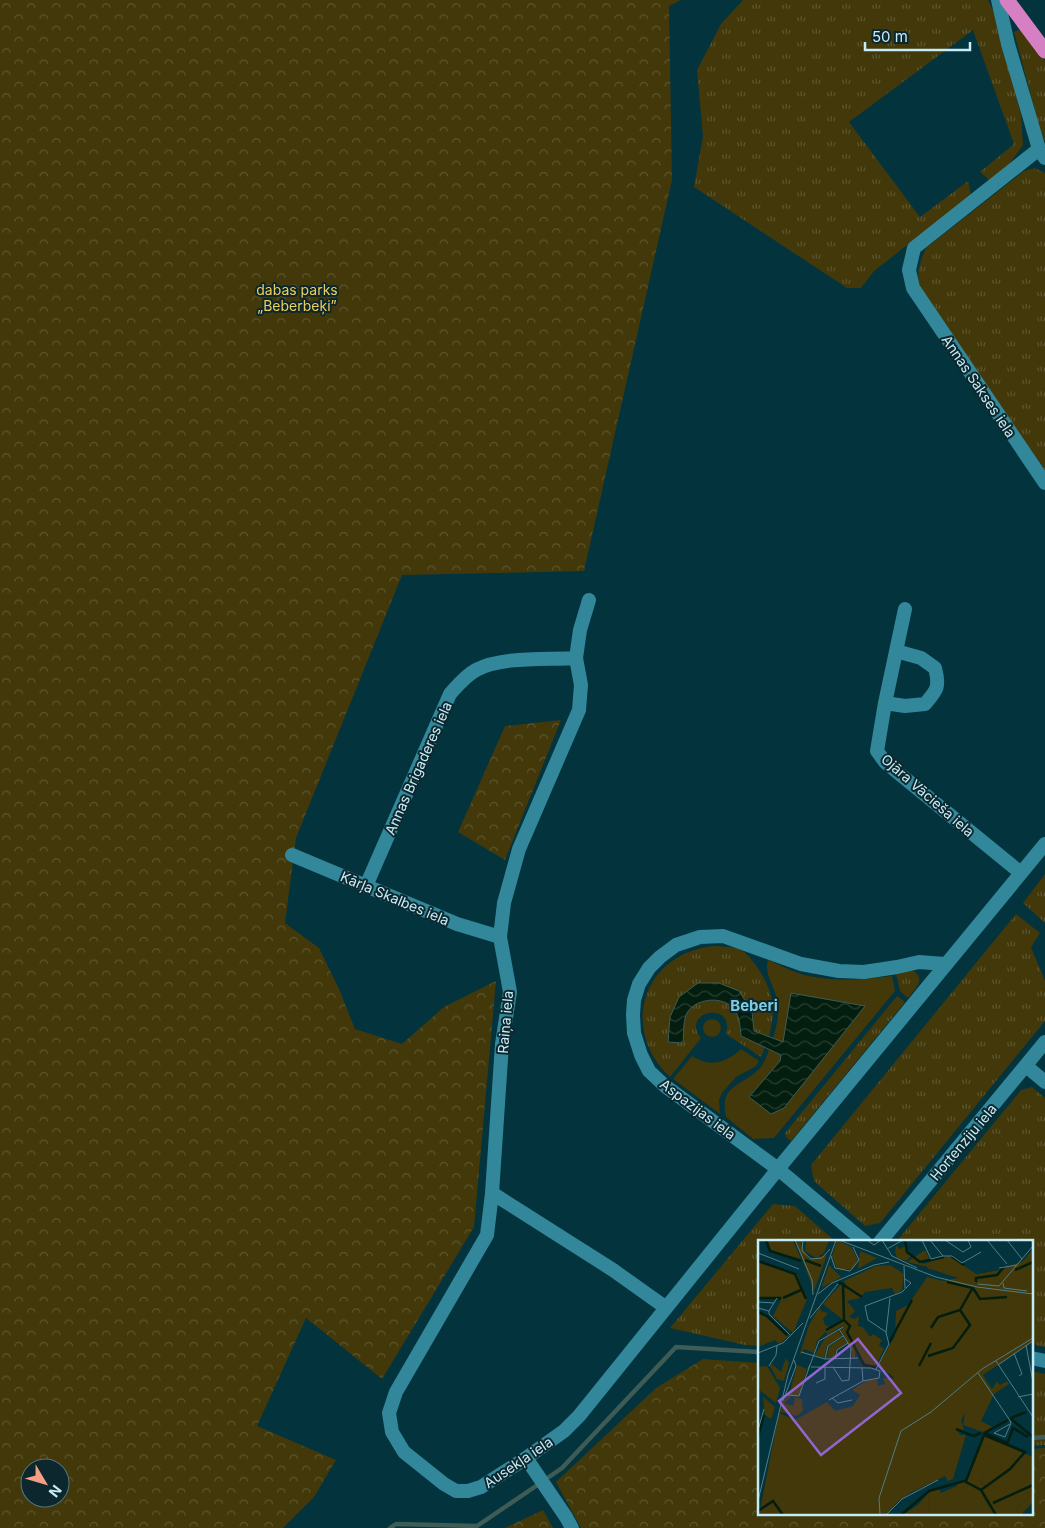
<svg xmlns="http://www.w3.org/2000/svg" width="1045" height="1528" font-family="Inter,sans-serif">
  <defs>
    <pattern id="grass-tufts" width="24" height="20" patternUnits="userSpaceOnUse" patternTransform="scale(1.25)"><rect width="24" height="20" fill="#42380a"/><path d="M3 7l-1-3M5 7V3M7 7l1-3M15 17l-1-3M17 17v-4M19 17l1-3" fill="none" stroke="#5c552e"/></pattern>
    <pattern id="forest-crowns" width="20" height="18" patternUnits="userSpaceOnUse" patternTransform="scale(1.25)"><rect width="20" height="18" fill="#42380a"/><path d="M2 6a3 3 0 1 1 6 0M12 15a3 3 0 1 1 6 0" fill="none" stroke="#5c552e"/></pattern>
    <pattern id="water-waves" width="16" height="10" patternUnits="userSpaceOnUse" patternTransform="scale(1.25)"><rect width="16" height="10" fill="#031e0f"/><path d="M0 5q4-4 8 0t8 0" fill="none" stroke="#263f33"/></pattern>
  </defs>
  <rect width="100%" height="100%" fill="#03333d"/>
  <path fill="url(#grass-tufts)" d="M743,0H988L995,14L1021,115L1023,145L1008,166L989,180L980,172L1014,144L973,30L849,122L920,217L968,181L971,195L874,271L861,288H847L694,187L703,136L697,70L721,24Z
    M1022,29L1045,61V141L1040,130L1014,32Z
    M1035,168L1045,173V470L921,293C916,274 918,266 926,248L1024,171Z
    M1045,874V923L1023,903Z
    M1016,914L1040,933L1031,947L1045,981V1021L880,1223L865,1226L814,1181L811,1165Z
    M715,946C724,947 733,946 741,950C747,953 751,959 755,964C772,988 777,1007 769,1036L754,1031L752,1011L719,983L670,1017L668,1042L683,1043C684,1034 683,1023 686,1015C693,998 723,995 734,1009C740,1017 740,1027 741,1036L765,1047L761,1057L726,1034C736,1000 679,1011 701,1038L670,1077C618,1028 644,952 715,946Z
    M912,970C927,980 915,988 908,998L900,991L896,973Z
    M897,996L905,1002L791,1141L786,1137L785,1133Z
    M1032,1087L1045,1098V1347L1031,1344V1242H896L1021,1090Z
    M773,1204L795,1206L836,1242H759V1346L745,1345L670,1328Z
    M1031,1371L1045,1374V1445L1031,1446Z"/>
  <path fill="url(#forest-crowns)" fill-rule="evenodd" d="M0,0H681L669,6L672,180L584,571L402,575L296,838L285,923L319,948L339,989L355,1029L402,1044L444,1007L496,981L474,1227L382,1379L306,1318L257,1426L336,1460L314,1497L283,1528H0ZM30,1468H60V1498H30Z
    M561,720L505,860L458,832L505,726Z
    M703,1359L759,1363V1514H1031V1449L1045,1448V1528H581L556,1482L656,1388Z
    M543,1510L553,1528H505Z"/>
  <path fill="#42380a" d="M768,960C782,966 795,973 809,976C837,982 864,979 892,976L895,991L774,1138L753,1139L726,1117C719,1085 740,1087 758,1070C764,1065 767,1056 769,1049L782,1055L781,1061L749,1097L784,1108L783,1042L773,1038C776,1028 779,1017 778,1006C778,990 763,976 768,960Z
    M703 1028a9 9 0 1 1 18 0a9 9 0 1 1-18 0Z
    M741,1049L759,1061L756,1066L736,1077L722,1093L719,1100L720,1114L673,1079L692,1056C710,1068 726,1063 741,1049Z"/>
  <path fill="url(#water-waves)" stroke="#3e5c55" d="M698,983H719L739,991L752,1012L754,1031L783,1042L791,993L865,1006L784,1108L771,1114L749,1097L780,1061L781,1055L741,1036C740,1027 740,1017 734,1009C723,995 693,998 686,1015C683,1023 684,1034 683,1043L668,1042L670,1017L679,997Z"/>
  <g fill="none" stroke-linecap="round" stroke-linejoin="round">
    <path stroke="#3e5c55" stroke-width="4.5" d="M1031,1438L1045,1437
      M549,1477L562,1468L676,1347L759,1352
      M390,1528L396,1524L477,1526L536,1486"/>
    <path stroke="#32879a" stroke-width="14" d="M998,0L1008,44L1039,149L1045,158
      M1039,149L914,248L909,270L913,288L1045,483
      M589,600L580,630L576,658L581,685L579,710L519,849L504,903L500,937L510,992L502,1044L492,1193L613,1270L665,1307
      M905,609L885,703L877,751L885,762L1021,873
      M885,703L905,706L925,704C937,690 940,687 935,668L921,658L896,651
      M292,855L457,924L500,937
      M366,886L450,694C458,685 465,676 476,670C501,656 547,660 576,658
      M1026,1066L1045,1082
      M492,1193L487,1235L396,1392L389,1413L392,1432L404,1452L444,1484L456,1491H468L481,1487L526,1458L564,1431L579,1416L778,1169L1045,844
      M865,1242L778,1169L665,1086L649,1071L641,1055L634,1033L633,1015L634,1000L639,984L649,968L660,957L676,945L700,937L723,936L801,964L839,971L864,972L897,967L919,962L945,964
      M880,1242L1045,1042
      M1031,1358L1045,1361
      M526,1458L566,1517L572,1528"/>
    <path stroke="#d680c3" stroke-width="15" d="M1007,0L1045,51"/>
  </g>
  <g text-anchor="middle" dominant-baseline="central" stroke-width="4" stroke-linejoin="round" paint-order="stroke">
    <g font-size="14" fill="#eccf57" stroke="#0d272e">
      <text x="297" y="289">dabas parks<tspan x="297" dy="16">„Beberbeķi”</tspan></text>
    </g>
    <g font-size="14" fill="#c6edf7" stroke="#0d272e">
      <text transform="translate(979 386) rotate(56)">Annas Sakses iela</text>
      <text transform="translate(418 768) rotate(-66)">Annas Brigaderes iela</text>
      <text transform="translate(928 795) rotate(41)">Ojāra Vācieša iela</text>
      <text transform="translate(395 898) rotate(23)">Kārļa Skalbes iela</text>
      <text transform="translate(505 1022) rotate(-85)">Raiņa iela</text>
      <text transform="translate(698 1109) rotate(37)">Aspazijas iela</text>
      <text transform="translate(963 1142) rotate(-50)">Hortenziju iela</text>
      <text transform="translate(518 1462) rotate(-34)">Ausekļa iela</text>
    </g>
    <g font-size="15" font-weight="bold" fill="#7bcde2" stroke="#0d272e">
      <text x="754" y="1005">Beberi</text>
    </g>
  </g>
  <g transform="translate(758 1240)">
    <rect width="275" height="275" fill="#03333d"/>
    <path d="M37,0H44L43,4L51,19L69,15L56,51ZM79,0L93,7L100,20L95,29H79L74,16ZM147,0L150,11L154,15L148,21L139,18L137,12L138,6L142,9L147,6ZM167,10L172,20L163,22L156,19L166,24L191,16L220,35L212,37L149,22ZM86,80L92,86L90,92L98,105L97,118H94V111L82,89L86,85L69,95L68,91ZM80,90L84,96L69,106L66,118L57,115L67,98ZM85,97L89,103L78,110L76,118H69L71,107ZM28,118L31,123L26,141L19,139L12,126L14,124L23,132ZM39,125L49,129L41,155H31ZM239,141L242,145L249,141L251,144L236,154L223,181L236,188L228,193L205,185L207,173L220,153L230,143L234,149ZM30,156L33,157L26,163L35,166L37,159L34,157L44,159L45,171L39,176L22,172L24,163ZM226,196L265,213L250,229L228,246L221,241L243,212L223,204ZM172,251L171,275H144L160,265ZM275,254V262L263,275L257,269Z" fill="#42380a"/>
    <path d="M9,0H35L43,19L12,10ZM48,0H71L66,13L58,18L47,11ZM275,9V101L225,135L230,143L220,153L222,158L216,172L207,173L203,180L206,191L199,189L202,195H208L195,239L190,241L187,236L154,252L140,261L128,275H1L21,173L37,180L69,162L77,171L95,166L102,155L94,150L108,141L119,139L120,146L127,144L125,138H137L120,126L137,96L138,71L150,65L169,37L185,41L200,38L169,28L171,25L209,36L241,30L265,21ZM102,11L119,18L100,29ZM0,21L39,34L49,59L35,93L15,76L24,58L0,59ZM71,25L83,37L65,47L64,46ZM132,25L146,34L144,50L137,54L134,48L107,52L102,58L89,61L97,71L91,77L97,79L101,76L100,86L105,87L112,97L115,94L124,100L121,105L126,109L118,126L109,125L98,112V105L90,92L93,86L65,64L84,43L89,46L86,41L118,26ZM62,66L63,71L70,73L65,79L67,85L72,87L59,101L56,113L46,109L41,117L51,85ZM0,72L9,75L30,97L21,104L17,100L0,107ZM5,157L17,167L13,179L7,175ZM223,204L244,212L221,241L227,246L250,229L265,213L275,217V254L257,269L263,275H171L172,251L181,248L183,253L199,246L198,242H208Z" fill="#42380a"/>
    <path d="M9,126L22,148L18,163L0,149V127Z" fill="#42380a"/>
    <path fill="none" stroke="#031e0f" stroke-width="2.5" d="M8,0L12,11L43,21M147,0L149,12L162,22L186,17M193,16L206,25M47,20L63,26M0,21L37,34L48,59M257,30L275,22M81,42L104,57M189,42L215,48L222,59L249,57M218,42V38L239,35L246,27M85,44L86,80M0,58H23M25,58L43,50M0,72L9,76L29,95M173,88L180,77L202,70L214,49M68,90L86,80L92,86L89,92L106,125L118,127M131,103L154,60M170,116L195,108L212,85L202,70M161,126L173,103M252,178L275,197M253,178L268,172M198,189L215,196L223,193M226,193L250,180M227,193L249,203M0,197L6,175M249,204L255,188L270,197M208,241L226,195L267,212L252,229L223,250M235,263L275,245M0,271L15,261L25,275M143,275L171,251L206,241L223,250L238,275"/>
    <path fill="none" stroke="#517d87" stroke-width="1" d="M37,0L54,40L55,55M45,0L44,11L53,19L64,18L72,9M81,0L178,37L219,47L275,54M109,0L116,5L123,0M124,0L134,16L159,28M164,0L173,19L185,16M172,0L185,16H194L204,23L223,12M187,0L205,12L213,7L210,0M229,0L249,24M249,0L264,19M129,9L145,0M0,13L41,29M73,16L77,28L92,31L101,20L95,7M146,26L147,48M241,28L259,25M245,43L246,48L269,51M220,44L241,46L275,6M60,54L74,43L116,25L131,22M0,62L16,63M0,68L11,71L19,58M11,71V74L32,95M52,78L80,44M128,92L110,80L107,66L144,52L153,43L147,39M268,105L275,142M43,112L67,119L100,118M0,113L25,103L45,83M256,113L264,134L261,136M67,119L70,106L85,96M77,119L79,110L90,103M238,121L275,177M52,125L61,101L85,87M240,125L275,101M11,126L18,115L19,106M53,127L113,128L122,131L121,138L105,141M75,127L84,141L91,140L93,108L81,89M118,129L131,104L128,93L132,58M220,133L253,182M58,143L67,139V127M29,155L41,156L52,125L50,129M260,157L275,154M74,158L80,163L94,160M71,160L105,141L104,128M25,161L38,126L36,120M252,184L236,193L247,197L253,183L252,181M0,190L6,169M0,261L30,135L78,0M122,275L121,258L143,191L173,172L224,129L275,98M128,275L144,259L180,240"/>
    <path fill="#9266d0" fill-opacity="0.15" stroke="#9266d0" stroke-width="2.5" d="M100,99L143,153L63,215L21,161Z"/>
    <rect width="275" height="275" fill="none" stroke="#c6edf7" stroke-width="2.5"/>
  </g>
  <g transform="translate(45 1483) rotate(128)"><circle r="24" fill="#0d272e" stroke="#57767e"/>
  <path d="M0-4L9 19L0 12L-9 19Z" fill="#f49e87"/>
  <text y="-8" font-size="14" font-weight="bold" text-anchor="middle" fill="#c6edf7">N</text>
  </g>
  <path d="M865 42v8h105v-8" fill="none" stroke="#c6edf7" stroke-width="2.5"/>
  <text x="872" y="42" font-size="15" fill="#c6edf7" stroke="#0d272e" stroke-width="4" paint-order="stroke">50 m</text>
</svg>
